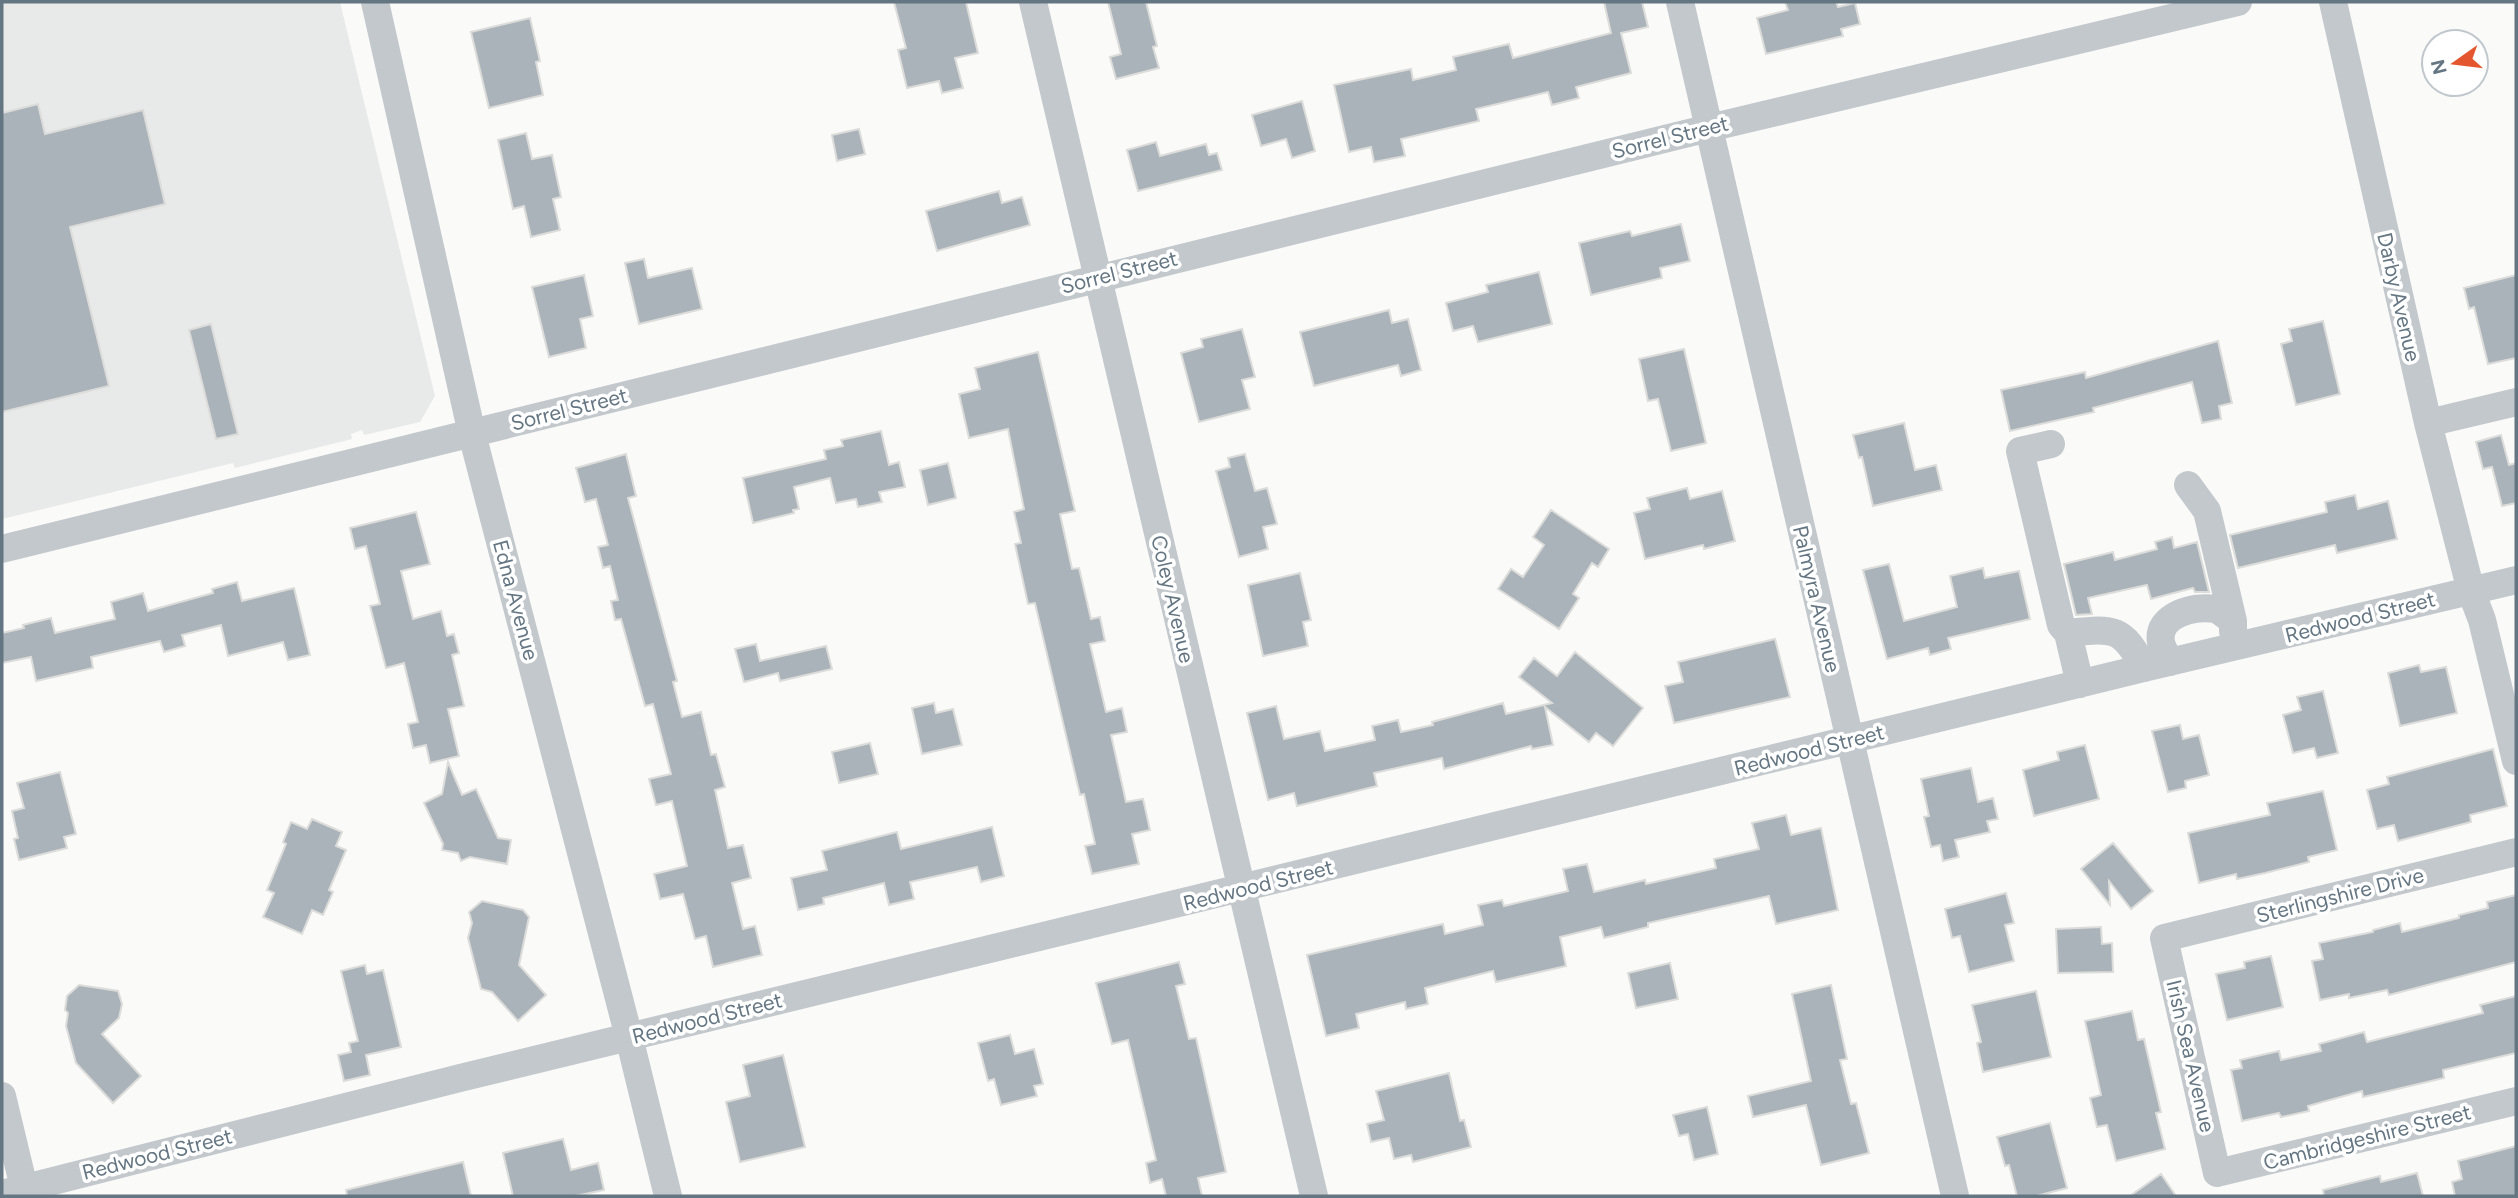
<svg xmlns="http://www.w3.org/2000/svg" width="2518" height="1198" font-family="Figtree,sans-serif">
  <rect width="100%" height="100%" fill="#fafaf8"/>
  <path fill="#e8e9e9" d="M2,2H340L435,396L420,422L364,435L362,430L351,434L352,439L235,468L233,463L2,519Z"/>
  <path fill="#aab3b9" stroke="#dcdcda" stroke-width="2" d="M894,2H966L978,53L955,58L963,88L942,93L939,81L907,88L898,50L906,48Z
    M1108,2H1146L1157,46L1153,47L1159,68L1116,79L1110,57L1121,54Z
    M1604,2H1642L1648,27L1621,33L1631,73L1576,87L1579,98L1552,105L1548,92L1476,109L1479,121L1401,139L1405,156L1374,162L1371,147L1349,152L1334,85L1411,69L1413,80L1456,70L1453,57L1509,44L1513,58L1611,33Z
    M1785,2H1836L1838,7L1855,3L1860,24L1841,29L1843,36L1766,54L1757,18L1788,10Z
    M530,18L540,61L536,62L543,95L489,108L471,32Z
    M1302,101L1315,151L1292,158L1286,139L1261,146L1252,115Z
    M38,104L45,134L143,110L165,204L70,227L109,386L2,412V113Z
    M859,129L865,154L837,161L832,135Z
    M526,133L532,159L552,155L561,197L553,199L560,230L531,237L524,206L513,209L498,140Z
    M1156,142L1160,156L1206,144L1209,155L1217,153L1222,170L1138,191L1127,150Z
    M999,191L1002,203L1022,197L1030,225L937,251L926,211Z
    M1681,224L1690,261L1660,268L1662,278L1591,295L1579,243L1630,231L1632,236Z
    M644,259L648,278L692,268L702,309L639,324L625,263Z
    M1539,272L1552,324L1478,342L1473,326L1453,331L1446,303L1488,292L1486,285Z
    M584,275L593,316L580,319L586,348L549,357L532,287Z
    M2516,275V358L2488,364L2474,307L2469,309L2464,288Z
    M1389,310L1392,323L1408,319L1421,370L1401,376L1398,365L1314,386L1300,332Z
    M2323,321L2340,394L2296,405L2281,344L2292,341L2289,329Z
    M211,324L238,434L216,439L189,330Z
    M1242,329L1255,377L1242,380L1250,409L1199,422L1181,353L1203,347L1201,339Z
    M2218,341L2232,403L2219,406L2221,419L2202,423L2192,382L2093,408L2094,412L2010,431L2001,390L2085,372L2086,378Z
    M1684,349L1706,443L1671,451L1658,399L1648,401L1639,359Z
    M1038,352L1075,511L1060,514L1072,569L1079,568L1091,619L1100,617L1105,641L1090,644L1106,712L1122,708L1127,732L1111,735L1126,802L1143,799L1150,830L1132,834L1139,864L1092,874L1085,846L1095,844L1084,794L1080,795L1035,603L1028,604L1015,544L1021,543L1014,512L1024,509L1008,429L969,438L959,394L980,389L975,368Z
    M1904,423L1915,470L1936,465L1942,490L1873,506L1862,457L1859,458L1853,435Z
    M881,431L889,465L899,462L905,487L879,492L882,502L858,507L856,499L836,503L830,478L794,487L799,509L793,510L794,513L753,523L743,478L826,459L824,450L843,446L841,440Z
    M2501,435L2509,465L2516,463V503L2502,506L2492,467L2483,469L2476,442Z
    M626,454L636,496L628,498L677,681L673,682L682,717L701,712L711,755L716,754L725,787L715,790L728,848L743,845L751,878L732,883L743,929L755,926L762,955L713,967L706,936L695,939L683,894L660,899L654,874L687,866L672,801L656,805L649,779L671,774L653,704L645,706L621,619L615,620L611,601L618,600L610,566L603,568L598,547L608,545L596,499L585,502L576,468Z
    M1245,454L1255,491L1267,488L1277,524L1263,527L1268,549L1239,557L1216,471L1230,467L1228,458Z
    M948,463L956,498L928,505L920,470Z
    M1687,488L1690,499L1722,491L1735,541L1704,549L1703,545L1645,559L1634,513L1650,509L1647,498Z
    M2355,495L2358,509L2388,501L2397,539L2337,553L2335,545L2238,568L2230,535L2327,512L2325,502Z
    M1551,510L1609,549L1598,567L1592,563L1573,594L1579,598L1559,629L1498,589L1511,569L1523,577L1544,545L1533,537Z
    M416,512L430,564L401,571L413,619L441,611L447,636L454,634L459,653L452,655L464,706L448,709L459,756L430,763L426,745L413,748L408,724L418,722L404,663L386,668L370,606L380,604L366,546L355,549L350,528Z
    M2172,537L2174,548L2197,542L2209,592H2195L2193,588L2151,599L2147,585L2088,598L2092,614L2076,615L2064,564L2113,552L2115,560L2157,549L2155,542Z
    M1889,564L1904,621L1957,607L1950,576L1983,568L1985,578L2019,571L2030,619L1948,638L1951,649L1930,655L1928,648L1887,659L1863,570Z
    M1300,573L1311,620L1303,622L1308,646L1263,656L1248,585Z
    M237,582L242,601L294,588L310,655L288,660L283,642L228,656L221,625L182,635L185,646L164,652L160,641L91,657L93,668L36,681L31,657L2,663V633L24,628L23,625L51,618L55,633L115,619L111,602L143,593L148,611L213,593L212,589Z
    M1775,639L1790,697L1674,723L1665,686L1683,682L1678,662Z
    M756,644L760,661L826,646L832,669L780,681L778,673L744,682L735,649Z
    M1575,652L1643,708L1613,746L1596,733L1589,742L1545,707L1553,745L1532,749L1531,746L1444,769L1442,758L1374,773L1377,786L1297,806L1294,793L1268,800L1247,713L1276,706L1284,739L1320,731L1325,751L1375,740L1372,726L1398,720L1401,732L1433,725L1432,722L1503,703L1506,714L1552,703L1519,677L1534,658L1557,676Z
    M2419,665L2421,672L2446,667L2457,713L2400,726L2388,673Z
    M2323,691L2338,753L2317,758L2314,748L2293,753L2283,715L2301,710L2297,697Z
    M934,703L936,713L953,709L962,745L922,754L912,708Z
    M2180,725L2183,739L2199,735L2209,775L2185,781L2186,788L2168,792L2152,731Z
    M870,743L878,774L839,783L832,752Z
    M2085,745L2099,799L2034,816L2023,770L2059,760L2057,752Z
    M2493,749L2507,806L2470,815L2471,822L2398,841L2394,825L2377,829L2367,790L2389,784L2387,777Z
    M448,762L462,795L476,789L498,838L511,840L507,864L470,857L461,861L458,853L442,850L443,844L424,803L442,794Z
    M1971,768L1978,802L1993,798L1998,819L1987,821L1990,832L1955,840L1959,857L1943,861L1940,845L1931,847L1924,817L1929,816L1921,779Z
    M60,772L76,834L64,837L67,848L19,860L14,839L18,838L12,811L24,808L17,783Z
    M2323,791L2337,850L2308,857L2309,862L2265,873L2237,879L2236,874L2199,883L2188,833L2270,815L2267,803Z
    M1786,815L1791,835L1821,828L1838,910L1776,924L1769,896L1648,923V927L1604,938L1601,927L1560,937L1566,966L1496,982L1493,971L1425,988L1428,1004L1406,1009L1405,1002L1356,1014L1359,1028L1326,1036L1307,955L1443,924L1445,934L1483,925L1478,905L1502,900L1504,906L1568,891L1563,869L1587,864L1594,892L1645,880L1646,884L1716,868L1714,859L1759,849L1752,823Z
    M312,819L342,832L336,846L346,850L329,890L333,892L323,915L312,910L302,934L263,917L274,893L267,890L286,844L283,842L291,822L307,829Z
    M992,827L1004,876L981,882L977,867L910,882L914,899L889,905L884,883L823,898L824,904L798,910L791,878L827,870L822,851L897,832L901,849Z
    M2113,843L2153,891L2131,909L2109,881L2110,905L2081,869Z
    M2006,893L2014,923L2005,925L2014,961L1969,972L1960,936L1952,938L1945,909Z
    M2516,895V962L2389,995L2387,990L2349,998V994L2320,1000L2312,961L2323,959L2319,943L2373,932V930L2400,923L2402,932L2459,918V915L2488,908L2487,902Z
    M482,901L523,910L529,917L519,965L546,995L518,1021L492,992L481,989L468,938L472,923L469,912Z
    M2101,927L2102,944L2112,943L2113,972L2058,973L2056,929Z
    M2271,956L2283,1007L2227,1020L2216,974L2245,968L2244,962Z
    M1179,962L1185,984L1176,986L1189,1039L1196,1038L1226,1172L1198,1178L1202,1196H1166L1162,1179L1150,1183L1146,1163L1156,1160L1128,1040L1112,1044L1096,983Z
    M1670,963L1678,999L1636,1008L1628,973Z
    M365,965L367,974L383,970L401,1047L366,1055L370,1075L344,1081L338,1055L351,1052L349,1043L358,1041L341,971Z
    M79,985L118,991L122,1004L119,1018L102,1034L141,1076L113,1103L76,1063L66,1026L68,1013L65,1010L67,996Z
    M1831,985L1847,1059L1840,1060L1851,1104L1856,1103L1869,1153L1821,1165L1806,1105L1753,1117L1748,1096L1811,1081L1792,994Z
    M2036,991L2051,1057L1983,1072L1977,1043L1981,1042L1972,1005Z
    M2516,996V1053L2443,1070L2444,1078L2363,1097L2362,1091L2308,1106L2309,1111L2281,1117L2279,1113L2242,1121L2231,1070L2242,1068L2240,1060L2279,1051L2281,1060L2321,1051L2319,1044L2364,1032L2367,1042L2483,1013L2480,1005Z
    M2132,1011L2138,1040L2144,1039L2161,1112L2156,1113L2165,1149L2116,1161L2107,1125L2097,1127L2090,1098L2101,1095L2085,1021Z
    M1010,1035L1015,1054L1034,1049L1043,1084L1034,1086L1037,1096L1001,1105L994,1079L988,1081L978,1043Z
    M783,1055L805,1147L740,1162L726,1102L750,1096L743,1065Z
    M1449,1073L1460,1121L1464,1120L1471,1147L1413,1162L1411,1155L1394,1159L1389,1138L1371,1142L1367,1124L1384,1120L1376,1091Z
    M1707,1107L1718,1154L1694,1160L1688,1134L1679,1136L1673,1115Z
    M2050,1123L2067,1188L2036,1196H2017L2009,1165L2005,1166L1997,1137Z
    M563,1139L571,1170L598,1163L604,1190L575,1196H513L503,1153Z
    M2516,1146V1196H2455L2452,1182L2462,1179L2458,1161Z
    M463,1162L471,1196H347L346,1190Z
    M2417,1173L2423,1196H2324L2323,1190L2380,1176L2381,1182Z
    M2161,1174L2176,1196H2130Z"/>
  <g fill="none" stroke-linecap="round" stroke-linejoin="round">
    <path stroke="#c3c8cc" stroke-width="28" d="M375,2L472,434L629,1037L668,1196
      M1033,2L1314,1196
      M1680,2L1955,1196
      M2333,2L2428,423L2471,591L2482,620L2516,761
      M2428,423L2516,402
      M2051,444L2020,451L2061,625L2068,633
      M2188,485L2207,511L2233,621
      M2,549L1709,128L2238,2
      M2170,662C2167,656 2162,648 2161,642C2156,615 2195,605 2215,609C2221,611 2227,617 2233,621V631
      M2080,684L2068,633C2113,628 2122,626 2144,668
      M2516,852L2164,938L2217,1173L2516,1101
      M2,1096L26,1196
      M2,1194L460,1078L2144,668L2516,580"/>
  </g>
  <g text-anchor="middle" dominant-baseline="central" stroke-width="7" stroke-linejoin="round" paint-order="stroke">
    <g font-size="21" fill="#657683" stroke="#fff">
      <text transform="translate(1670 137) rotate(-14)">Sorrel Street</text>
      <text transform="translate(1119 272) rotate(-14)">Sorrel Street</text>
      <text transform="translate(2399 297) rotate(77)">Darby Avenue</text>
      <text transform="translate(569 409) rotate(-14)">Sorrel Street</text>
      <text transform="translate(1173 599) rotate(77)">Coley Avenue</text>
      <text transform="translate(1817 599) rotate(77)">Palmyra Avenue</text>
      <text transform="translate(516 600) rotate(75)">Edna Avenue</text>
      <text transform="translate(2360 617) rotate(-14)">Redwood Street</text>
      <text transform="translate(1809 750) rotate(-14)">Redwood Street</text>
      <text transform="translate(1258 885) rotate(-14)">Redwood Street</text>
      <text transform="translate(2340 895) rotate(-14)">Sterlingshire Drive</text>
      <text transform="translate(707 1018) rotate(-14)">Redwood Street</text>
      <text transform="translate(2191 1056) rotate(77)">Irish Sea Avenue</text>
      <text transform="translate(2367 1137) rotate(-14)">Cambridgeshire Street</text>
      <text transform="translate(157 1154) rotate(-14)">Redwood Street</text>
    </g>
  </g>
  <rect width="2518" height="1198" fill="none" stroke="#657683" stroke-width="7"/>
  <g transform="translate(2455 63) rotate(256)"><circle r="33" fill="#ffffff" stroke="#c1c8cd" stroke-width="2"/>
  <path d="M0-5L12 26L0 18L-12 26Z" fill="#e4572e"/>
  <text y="-10" font-size="19" font-weight="bold" text-anchor="middle" fill="#657683">N</text>
  </g>
</svg>
